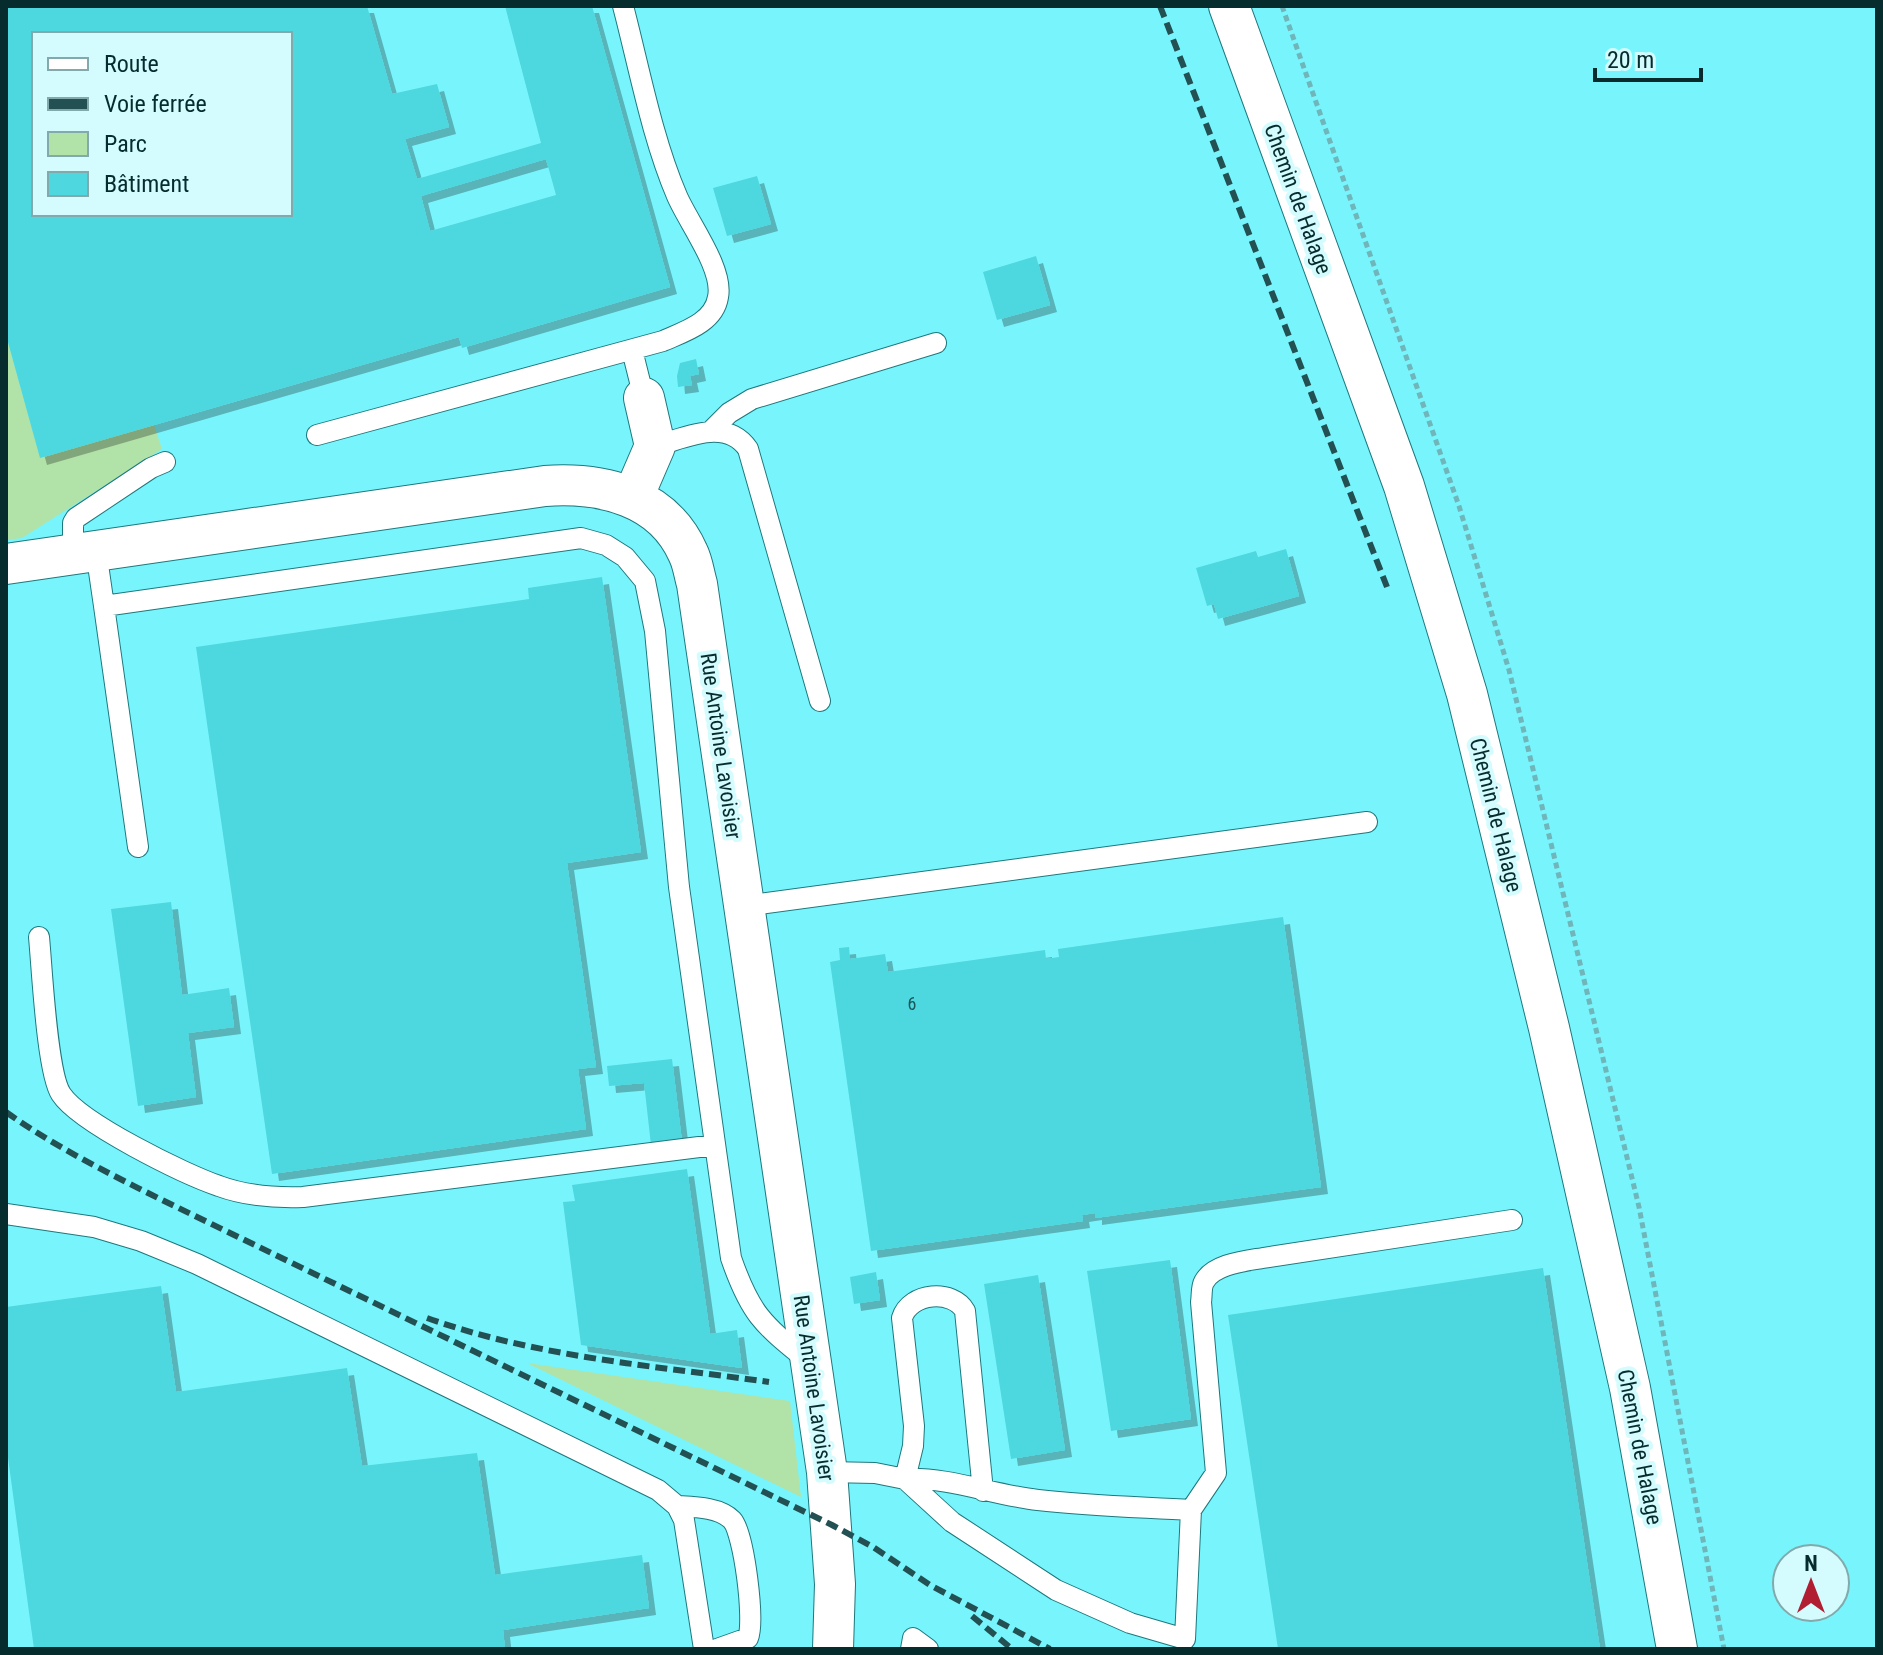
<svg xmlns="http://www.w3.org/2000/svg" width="1883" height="1655" font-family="'Roboto Condensed',sans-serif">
  <defs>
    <filter id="shadow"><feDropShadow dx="7" dy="7" stdDeviation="0" flood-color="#0004"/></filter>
  </defs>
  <rect width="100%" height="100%" fill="#a3f7fc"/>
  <path fill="#78f5fc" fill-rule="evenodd" d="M6,6H1877V1649H6ZM34,34H290V214H34ZM1787,1559H1835V1607H1787Z"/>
  <path fill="#b1e2a8" d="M6,335L40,457L154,425L162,449L22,538L6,540Z
    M527,1363L790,1401L801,1497Z"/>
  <path fill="#4ed7df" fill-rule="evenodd" filter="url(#shadow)" d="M6,6H367L392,94L437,84L449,127L405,139L417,179L541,143L505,6H592L670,287L462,348L459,337L40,458L6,335ZM34,34H290V214H34ZM546,159L556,195L430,231L421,196Z
    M757,176L771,224L727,236L713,188Z
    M1036,256L1050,305L997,320L983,272Z
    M696,359L699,374L690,376L692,385L678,387L677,376L680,363Z
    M1286,549L1299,596L1218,619L1214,604L1207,606L1196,568L1256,551L1258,557Z
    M602,577L641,852L567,863L596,1067L578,1069L586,1129L272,1174L196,647L529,599L528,588Z
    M171,902L182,995L229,988L234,1027L188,1033L196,1097L138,1106L111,909Z
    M1283,917L1321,1187L1095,1218V1213L1082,1215L1083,1221L871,1251L830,962L840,960L839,948L849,947L850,959L885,954L888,972L1045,950L1046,959L1059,957L1058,949Z
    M672,1059L682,1142L651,1145L644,1083L609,1086L607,1066Z
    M687,1169L710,1334L737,1330L742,1368L581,1345L563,1202L575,1201L572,1185Z
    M1170,1260L1191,1419L1111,1431L1087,1271Z
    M1543,1268L1600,1649H1278L1228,1315Z
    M876,1272L880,1300L854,1304L850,1277Z
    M1038,1275L1065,1450L1011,1459L984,1284Z
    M161,1286L176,1392L347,1368L362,1466L477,1453L495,1575L642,1555L649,1608L503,1630L505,1649H34L6,1443V1307Z"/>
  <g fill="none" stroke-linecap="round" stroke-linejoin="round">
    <defs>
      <path id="lane" d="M632,350L644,398
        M711,431L729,413L752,399L936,343
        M317,435L663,341C683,332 714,323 718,297C724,269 688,222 677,196C652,138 639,67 623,6
        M655,446C686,438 726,417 748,449L820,701
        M96,551L104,606L581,538L606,545L625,557L645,581L655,631L679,887L731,1258C750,1313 762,1324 807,1360
        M73,554V523L76,518L151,468L165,462
        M104,606L138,847
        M744,906L1367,822
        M39,937C42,968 47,1073 61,1094C80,1123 184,1174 219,1186C246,1196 274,1198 303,1197L715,1145
        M6,1214L94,1227L141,1241L197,1264L658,1490L677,1506L684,1520L704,1649
        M827,1472L875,1473L905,1479L913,1446L914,1426L902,1318C910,1292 953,1289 965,1311L983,1491
        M905,1479C950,1477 993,1495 1038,1500C1088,1506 1140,1507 1191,1510L1185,1639L1130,1623L1056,1590L952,1522Z
        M677,1506C694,1507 719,1507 732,1520C744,1533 755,1621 748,1638L717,1649
        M1191,1510L1216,1473L1201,1302C1202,1297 1201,1287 1204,1282C1213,1264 1245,1261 1263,1258L1512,1220
        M911,1649L913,1638L928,1649"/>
      <path id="street" d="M1229,6L1404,486L1467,694L1549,1028L1630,1388L1677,1649
        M633,497L655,446L644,398
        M6,564L545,486C602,482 663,496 688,553C693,563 694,574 697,584L827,1472L835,1584L833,1649"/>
    </defs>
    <use href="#lane" stroke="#1d787d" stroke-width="22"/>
    <use href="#street" stroke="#1d787d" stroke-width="42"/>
    <path stroke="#70b5b9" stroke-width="5" stroke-dasharray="6 4" stroke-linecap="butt" d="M1282,6L1459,506L1509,670L1639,1207L1724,1649"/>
    <use href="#lane" stroke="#fff" stroke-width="20"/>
    <use href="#street" stroke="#fff" stroke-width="40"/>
    <path stroke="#235053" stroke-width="6" stroke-dasharray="12 6" stroke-linecap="butt" d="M1160,6L1387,587
      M6,1112C54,1146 106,1172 158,1198L832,1525L873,1547L930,1585L1050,1649
      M427,1318C536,1357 655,1366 769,1382
      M972,1616L1012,1649"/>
  </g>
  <g text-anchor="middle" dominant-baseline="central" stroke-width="8" stroke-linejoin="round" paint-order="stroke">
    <g font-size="18" fill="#19575a">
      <text x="912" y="1003">6</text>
    </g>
    <g font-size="22" fill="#072c2e" stroke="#d4fcfe">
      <text transform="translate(1298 199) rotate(70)">Chemin de Halage</text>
      <text transform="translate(721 746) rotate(82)">Rue Antoine Lavoisier</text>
      <text transform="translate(1496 815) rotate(76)">Chemin de Halage</text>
      <text transform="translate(814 1388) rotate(82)">Rue Antoine Lavoisier</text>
      <text transform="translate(1640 1447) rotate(79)">Chemin de Halage</text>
    </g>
  </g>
  <rect width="1883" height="1655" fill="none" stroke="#072c2e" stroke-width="16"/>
  <rect x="32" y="32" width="260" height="184" fill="#d4fcfe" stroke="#82a9ab" stroke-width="2"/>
  <rect x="48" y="58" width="40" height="12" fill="#ffffff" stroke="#82a9ab" stroke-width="2"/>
  <text x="104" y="72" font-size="24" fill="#072c2e">Route</text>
  <rect x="48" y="98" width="40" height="12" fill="#235053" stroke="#82a9ab" stroke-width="2"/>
  <text x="104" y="112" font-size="24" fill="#072c2e">Voie ferrée</text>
  <rect x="48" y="132" width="40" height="24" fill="#b1e2a8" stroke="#82a9ab" stroke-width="2"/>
  <text x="104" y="152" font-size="24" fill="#072c2e">Parc</text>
  <rect x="48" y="172" width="40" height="24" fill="#4ed7df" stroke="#82a9ab" stroke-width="2"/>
  <text x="104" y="192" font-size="24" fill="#072c2e">Bâtiment</text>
  <g transform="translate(1811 1583)"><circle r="38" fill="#d4fcfe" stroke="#82a9ab" stroke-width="2"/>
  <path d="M0-6L14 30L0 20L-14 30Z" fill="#b11e32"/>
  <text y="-12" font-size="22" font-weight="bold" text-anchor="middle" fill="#072c2e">N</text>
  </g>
  <path d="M1595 68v12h106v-12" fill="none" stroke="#072c2e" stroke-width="4"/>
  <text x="1607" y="68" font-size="24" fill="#072c2e" stroke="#d4fcfe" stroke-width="6" paint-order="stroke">20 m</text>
</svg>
